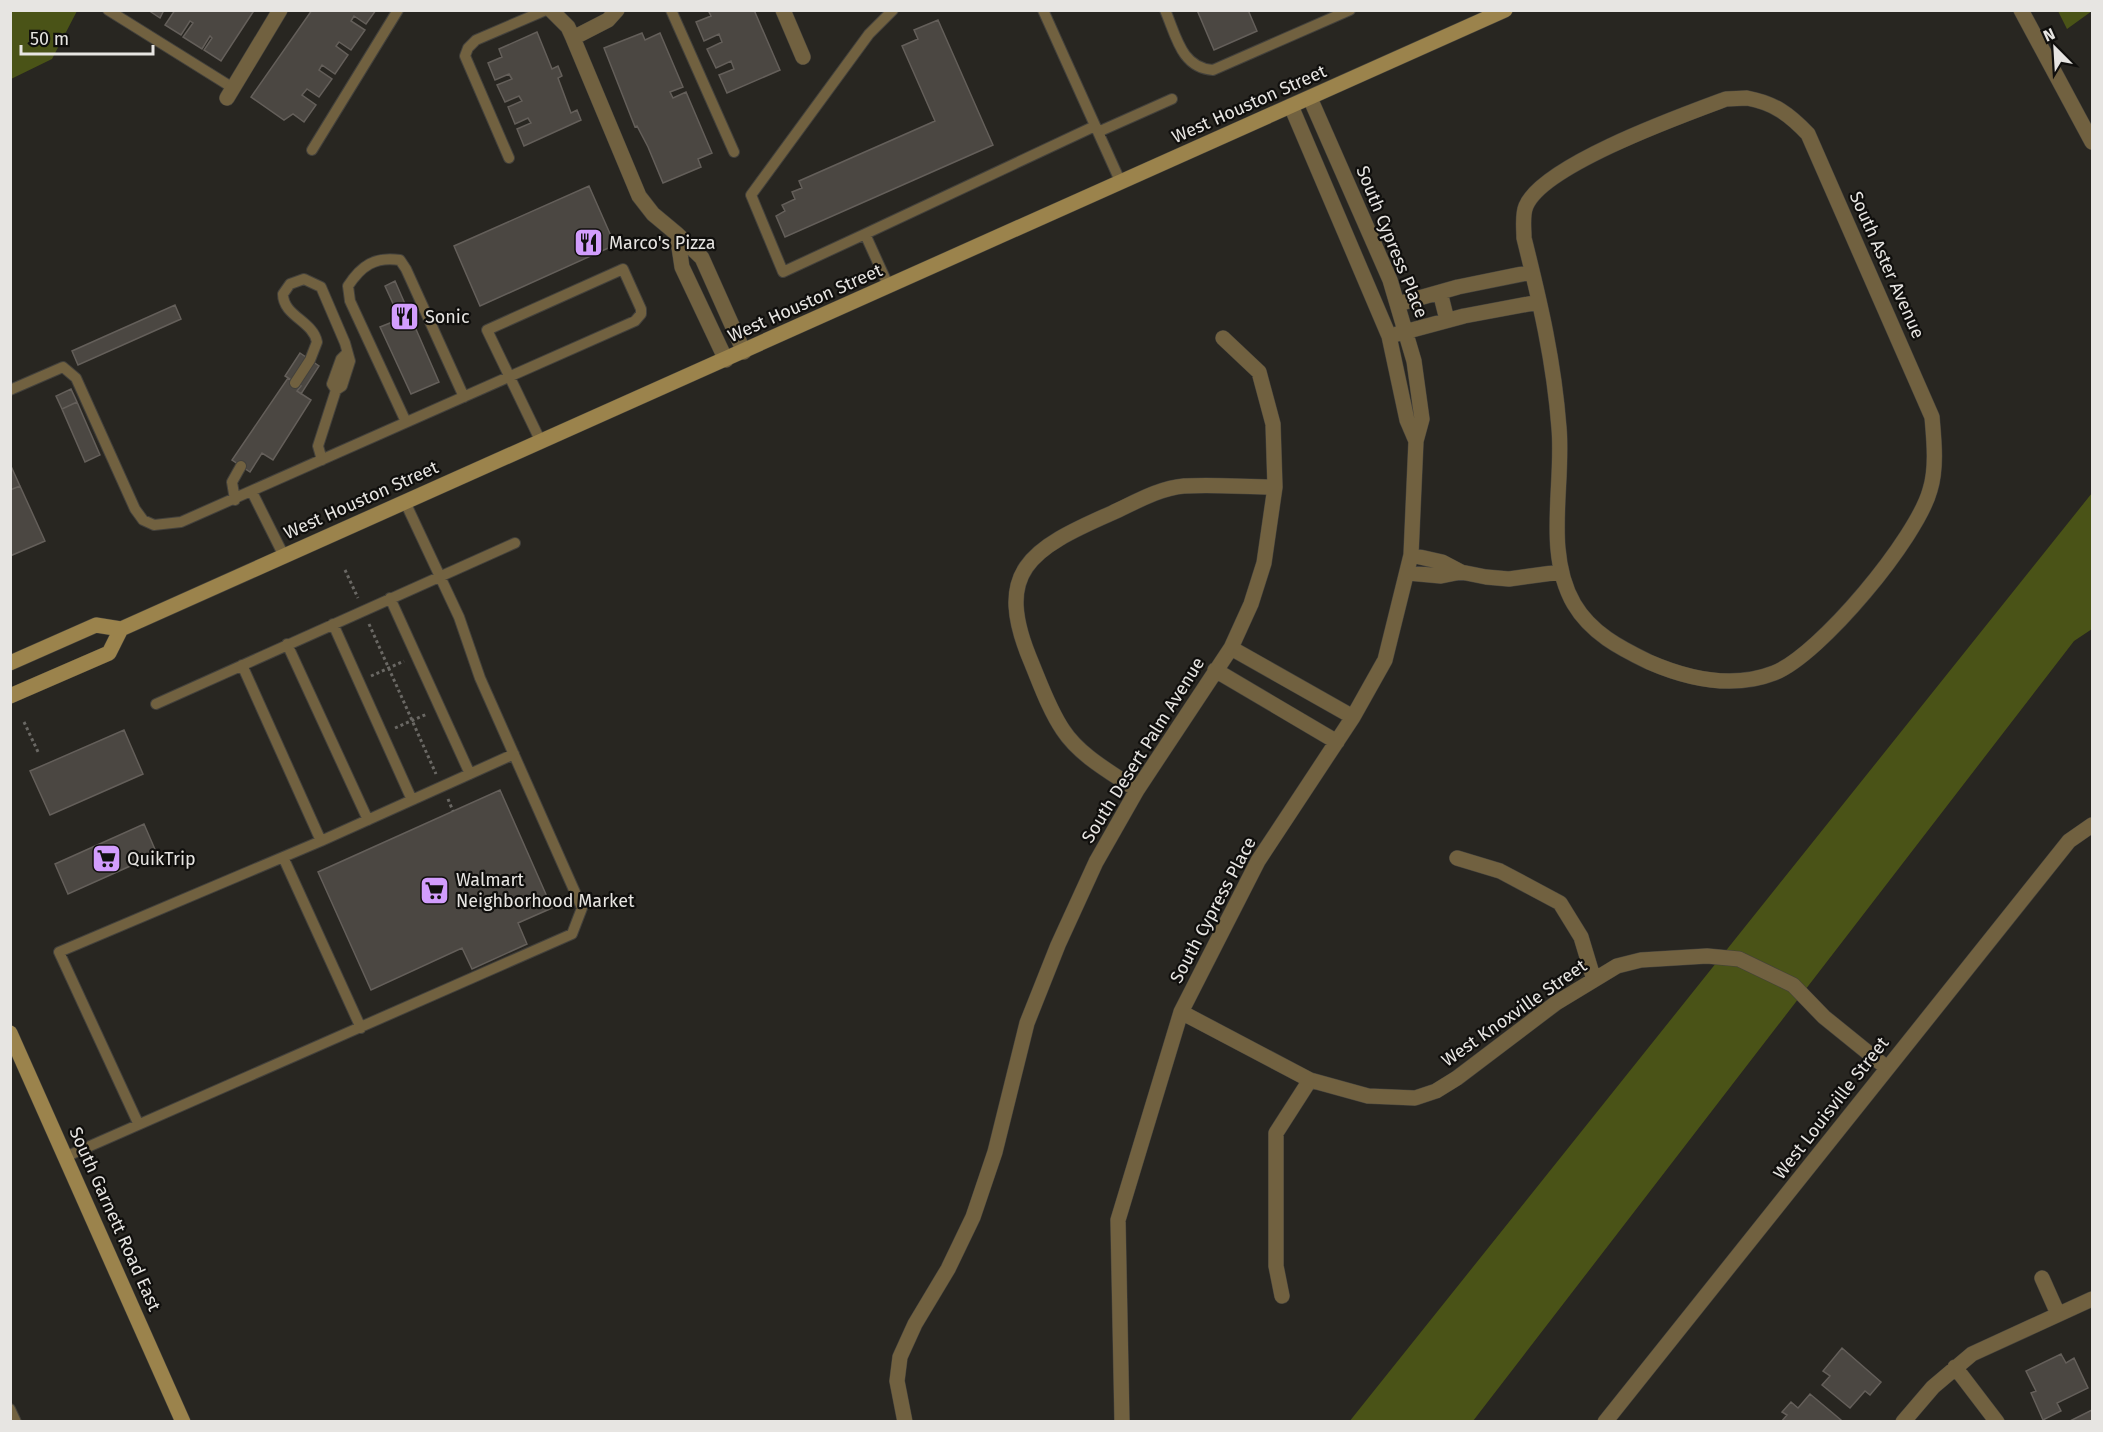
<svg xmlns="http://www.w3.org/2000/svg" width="2103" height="1432" font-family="'Fira Sans',sans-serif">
  <rect width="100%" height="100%" fill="#282621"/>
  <path fill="#4a5317" d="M10,11H77L52,59L11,79Z
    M2058,11H2092L2067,29Z
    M2092,493V629L2074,641L1473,1421L1349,1422Z"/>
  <path fill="#4b4742" stroke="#645f5a" stroke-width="1.5" d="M148,10H164L160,18Z
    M175,10H251L253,12L221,61L204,50L212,38L210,36L202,49L183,37L193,23L190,21L181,35L165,25Z
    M312,10H376L366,24L354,16L351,21L365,30L351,50L339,42L336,46L348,55L335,74L322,65L319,70L332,79L319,97L307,89L302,95L316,105L304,122L293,114L284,120L251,97Z
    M708,10H754L780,70L727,93L719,75L734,69L731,61L716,68L707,49L722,42L719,34L704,41L696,22L711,16Z
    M1197,10H1248L1257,31L1214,50Z
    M938,20L993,145L785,237L776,216L785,211L782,205L795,199L792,192L802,188L799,181L935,121L902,46L918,39L914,30Z
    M537,32L552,69L558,66L562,76L558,78L571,113L577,110L581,120L524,146L517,129L531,123L528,118L515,124L508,107L522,101L519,96L505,102L497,85L512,79L509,74L495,80L488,63L502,57L499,49Z
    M642,33L645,40L660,33L683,87L670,92L673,98L686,92L712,153L698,159L701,167L663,183L648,147L637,126L635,127L604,48Z
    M589,186L615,245L480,306L454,246Z
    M395,281L439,382L411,394L380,327L400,319L385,286Z
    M175,305L181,319L78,365L72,351Z
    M300,353L319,366L301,394L297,391L301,386L285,376Z
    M288,378L301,386L297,391L311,400L273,460L262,453L250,472L232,460Z
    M71,389L77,402L62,409L56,396Z
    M77,402L100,455L85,462L62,409Z
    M10,464L20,486L10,490Z
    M20,486L45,541L10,556V490Z
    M124,730L143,774L50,815L30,771Z
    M500,790L552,908L518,923L527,944L472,969L462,948L371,990L318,872Z
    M144,824L157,854L68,894L55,864Z
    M1842,1348L1881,1382L1870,1395L1865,1391L1850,1408L1822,1385L1830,1376L1823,1371Z
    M2061,1354L2066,1363L2074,1358L2088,1388L2057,1403L2061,1411L2043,1420L2031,1393L2036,1391L2026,1371Z
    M1810,1394L1841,1420L1839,1422H1781L1787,1415L1782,1412L1791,1402L1798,1408Z
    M2092,1410V1422H2068Z"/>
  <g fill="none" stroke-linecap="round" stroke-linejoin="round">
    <defs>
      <path id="lane" d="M108,10L233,88
        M671,10L734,152
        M1043,10L1121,183
        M1165,10C1176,35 1181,68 1213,70L1350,10
        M1098,132L1172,99
        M312,150L398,10
        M509,158L465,56L468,48L476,40L546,10
        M865,234L783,272L751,195L869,34L893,10
        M889,287L865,234L1095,126
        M295,383L310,360L317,342C313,321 283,316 283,294L290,284L304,279L321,287L345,343L350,361L342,386L336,390
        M10,390L63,367L76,378L135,509L143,520L154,525L181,522L635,321L641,314V309L623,269L487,330L541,442
        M406,422L350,301L348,286C361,266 375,256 400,260L406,269L464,397
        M322,460L318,446L336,390L332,384L341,359L346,354
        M252,492L284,556
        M235,500L232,482L241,466
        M390,598L470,774
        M333,624L412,800
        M287,644L368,820
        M156,704L515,543
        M321,841L514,754
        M283,857L361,1028
        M138,1123L59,952L321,841L242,665
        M65,1157L572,934L582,908L480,678L459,617L405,502
        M10,1409L16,1422"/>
      <path id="street" d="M551,10L568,27L573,38L639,196L653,214L677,234
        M783,10L803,57
        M2021,10L2092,142
        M573,38L608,20L617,10
        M227,98L280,10
        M1747,98C1774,103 1789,114 1808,134L1932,417C1934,440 1937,468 1930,490C1917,538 1820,655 1774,673C1733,689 1688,679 1649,662C1620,648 1591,633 1574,604C1544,552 1564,485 1559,428C1554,361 1540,302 1524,238C1524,228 1522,215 1526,206C1543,165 1683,115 1726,99Z
        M1291,106L1389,336L1407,420L1416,441
        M1440,292L1447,320
        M1398,304L1458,287L1532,272
        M1397,334L1464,316L1539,302
        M726,360L682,267L677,234L702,258L744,352
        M1411,555L1442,562L1461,572L1486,577L1509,579L1560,572
        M1408,573L1441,576L1461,572
        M1231,648L1353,717
        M1215,670L1337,742
        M1137,790C1112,773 1080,756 1063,730C1050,711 1041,686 1032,664C992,571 1030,549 1112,513C1134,503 1159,488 1184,486C1214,484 1245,487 1275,487
        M1457,858L1500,871L1560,903L1581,937L1594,980
        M1181,1012L1310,1080L1368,1096L1415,1098L1436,1091L1457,1078L1556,1003L1617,966L1641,960L1707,956L1739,959L1793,985L1824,1017L1887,1068
        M2042,1278L2058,1314
        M1282,1296L1276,1266V1133L1310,1080
        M1955,1367L1997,1422
        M905,1422L897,1381L900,1357L915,1324L948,1269L973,1217L995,1152L1027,1023L1058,945L1096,862L1137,790L1231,648L1251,604L1264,563L1275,487L1273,424L1259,372L1223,338
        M1122,1422L1118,1220L1181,1012L1258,861L1353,717L1385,660L1411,555L1416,441L1422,419L1414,361L1390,280L1310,98
        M1605,1422L2069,841L2092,825
        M1903,1422L1933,1387L1972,1354L2092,1299"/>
      <path id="secondary" d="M10,663L96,625L121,629L1505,10
        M10,696L109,653L121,629
        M10,1033L183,1422"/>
    </defs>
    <use href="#lane" stroke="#43413c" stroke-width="12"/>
    <use href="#street" stroke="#43413c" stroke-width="16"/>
    <use href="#secondary" stroke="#43413c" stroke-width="16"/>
    <path stroke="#6a6864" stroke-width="3" stroke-dasharray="3 3" stroke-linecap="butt" d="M345,570L358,598
      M369,624L436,774
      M371,676L404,661
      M24,722L39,754
      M395,728L427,714
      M448,799L453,811"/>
    <use href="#lane" stroke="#716140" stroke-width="10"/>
    <use href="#street" stroke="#716140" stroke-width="15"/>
    <use href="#secondary" stroke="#9b834c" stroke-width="15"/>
  </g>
  <defs>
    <symbol id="restaurant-square" viewBox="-11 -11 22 22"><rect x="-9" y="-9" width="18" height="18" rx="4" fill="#d29dfd" stroke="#100f0d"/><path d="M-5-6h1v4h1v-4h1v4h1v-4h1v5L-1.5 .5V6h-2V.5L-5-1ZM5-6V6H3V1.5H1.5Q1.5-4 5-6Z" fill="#111"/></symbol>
    <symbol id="supermarket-square" viewBox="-11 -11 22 22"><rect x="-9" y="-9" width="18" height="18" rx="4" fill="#d29dfd" stroke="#100f0d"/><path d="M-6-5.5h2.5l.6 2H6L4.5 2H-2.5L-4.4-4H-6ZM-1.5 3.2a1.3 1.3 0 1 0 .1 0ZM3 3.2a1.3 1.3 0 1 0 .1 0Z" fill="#111"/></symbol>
  </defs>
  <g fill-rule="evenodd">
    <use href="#restaurant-square" x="572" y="226" width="33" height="33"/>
    <use href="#restaurant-square" x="388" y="300" width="33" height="33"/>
    <use href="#supermarket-square" x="90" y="842" width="33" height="33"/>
    <use href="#supermarket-square" x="418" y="874" width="33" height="33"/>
  </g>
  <g text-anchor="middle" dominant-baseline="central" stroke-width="4.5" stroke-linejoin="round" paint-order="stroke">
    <g font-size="18" fill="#e7e5e2" stroke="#100f0d">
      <text transform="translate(1249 104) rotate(-24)">West Houston Street</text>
      <text transform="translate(1392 242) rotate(68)">South Cypress Place</text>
      <text transform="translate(1887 265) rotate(66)">South Aster Avenue</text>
      <text transform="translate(805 303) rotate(-24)">West Houston Street</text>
      <text transform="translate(361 500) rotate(-24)">West Houston Street</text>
      <text transform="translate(1143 750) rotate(-58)">South Desert Palm Avenue</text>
      <text transform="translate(1213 910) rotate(-62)">South Cypress Place</text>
      <text transform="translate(1514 1013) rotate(-35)">West Knoxville Street</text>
      <text transform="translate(1831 1108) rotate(-52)">West Louisville Street</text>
      <text transform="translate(115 1219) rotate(66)">South Garnett Road East</text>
    </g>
    <g font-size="18" fill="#e7e5e2" stroke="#100f0d" text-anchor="start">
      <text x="609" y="243">Marco's Pizza</text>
      <text x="425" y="317">Sonic</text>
      <text x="127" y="859">QuikTrip</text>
      <text x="456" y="880">Walmart<tspan x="456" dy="21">Neighborhood Market</tspan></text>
    </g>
  </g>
  <rect width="2103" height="1432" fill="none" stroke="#e7e5e2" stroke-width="24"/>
  <g transform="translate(2055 48) rotate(336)" stroke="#100f0d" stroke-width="4.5" paint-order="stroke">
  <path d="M0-4.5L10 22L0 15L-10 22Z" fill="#e7e5e2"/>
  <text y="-9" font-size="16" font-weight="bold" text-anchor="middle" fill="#e7e5e2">N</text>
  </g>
  <path d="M21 45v9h132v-9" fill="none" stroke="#e7e5e2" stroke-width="3"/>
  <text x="30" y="45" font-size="18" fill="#e7e5e2" stroke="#100f0d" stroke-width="4.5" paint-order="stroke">50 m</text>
</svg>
